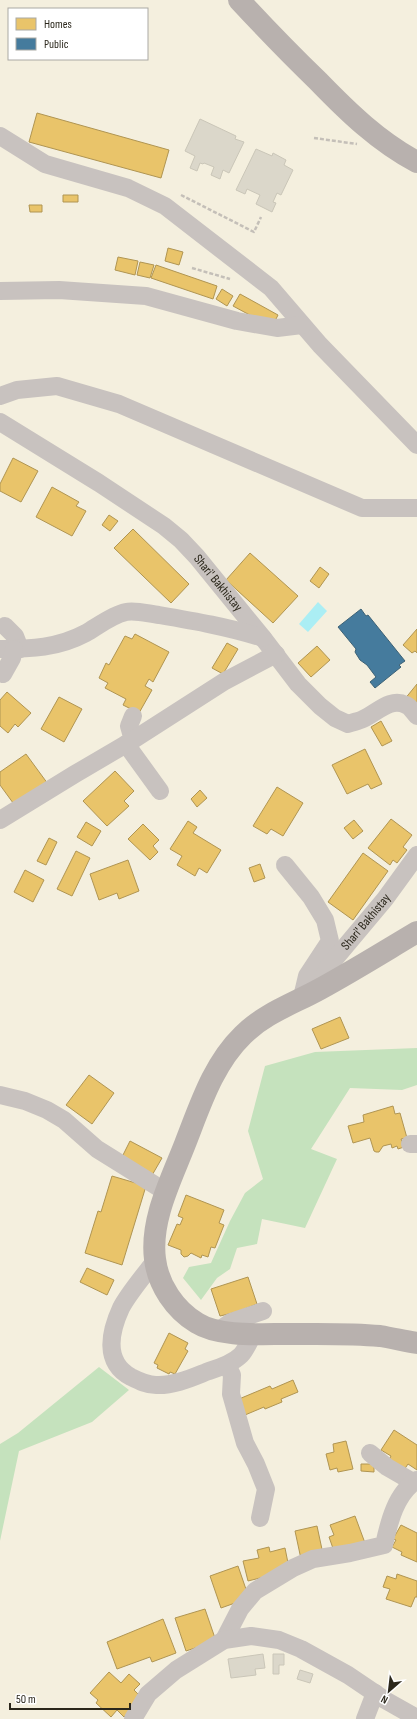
<svg xmlns="http://www.w3.org/2000/svg" width="417" height="1719" font-family="'Sofia Sans Condensed',sans-serif">
  <rect width="100%" height="100%" fill="#f4efde"/>
  <path fill="#c5e2bd" d="M417,1048V1085L402,1090L350,1088L311,1149L337,1159L305,1228L262,1219L257,1244L237,1248L230,1269L217,1278L201,1300L183,1278L189,1267L211,1263L230,1221L245,1193L263,1179L248,1131L265,1066L315,1052Z
    M99,1367L129,1390L92,1422L19,1451L0,1541V1444L18,1433Z"/>
  <path fill="#abeef4" d="M318,602L327,611L308,632L299,624Z"/>
  <path fill="#e9c46a" stroke="#b09552" d="M37,113L169,150L161,178L29,142Z
    M63,195H78V202H63Z
    M29,205H42V212H30Z
    M168,248L183,252L179,265L165,261Z
    M118,257L138,261L135,275L115,270Z
    M140,262L154,265L150,278L137,275Z
    M156,265L217,286L213,299L151,278Z
    M222,289L233,296L227,306L216,299Z
    M240,294L278,315L272,327L233,306Z
    M13,458L38,471L21,502L0,491V484Z
    M52,487L79,502L76,506L86,511L72,536L36,517Z
    M109,515L118,521L110,531L102,525Z
    M133,529L189,584L171,603L114,548Z
    M250,553L298,596L273,623L226,580Z
    M320,567L329,574L319,588L310,581Z
    M417,629V653L415,651L412,653L403,645Z
    M135,634L169,652L153,682L149,679L145,686L152,690L139,713L123,705L126,699L105,688L108,683L99,678L106,663L109,665L125,636L132,639Z
    M227,643L238,649L223,674L212,668Z
    M317,646L330,660L311,677L298,663Z
    M417,684V710L404,700Z
    M7,692L31,713L18,727L15,724L8,733L0,726V700Z
    M59,697L82,709L64,742L41,729Z
    M381,721L392,741L382,746L371,727Z
    M365,749L382,784L371,789L368,784L347,794L332,765Z
    M26,754L48,784L16,807L0,785V772Z
    M115,771L134,791L124,801L129,806L107,826L83,801Z
    M277,787L303,803L283,836L271,829L267,834L253,826Z
    M200,790L207,798L197,807L191,799Z
    M391,819L412,835L403,847L407,850L397,863L393,860L390,865L368,848Z
    M354,820L363,831L353,839L344,828Z
    M188,821L197,827L193,833L221,850L207,873L199,868L195,876L177,865L182,856L170,849Z
    M86,822L101,831L92,846L77,837Z
    M143,824L159,840L153,846L158,852L150,860L128,839Z
    M49,838L57,842L46,865L37,861Z
    M76,851L90,858L72,896L57,889Z
    M363,853L388,871L353,920L328,902Z
    M128,860L139,891L119,899L117,893L99,900L90,874Z
    M260,864L265,878L254,882L249,868Z
    M25,870L44,880L33,902L14,892Z
    M340,1017L349,1038L321,1049L312,1029Z
    M89,1075L114,1093L92,1124L66,1105Z
    M393,1106L395,1114L400,1113L407,1138L401,1139L404,1147L398,1149L397,1146L392,1148L391,1144L383,1146L379,1152H376L374,1151L370,1138L353,1143L348,1126L364,1122L363,1115Z
    M130,1141L162,1158L151,1177L120,1161Z
    M112,1176L146,1186L122,1265L85,1253L98,1211L101,1212Z
    M186,1195L224,1210L219,1223L224,1225L215,1248L211,1247L208,1257L202,1255L201,1258L191,1253L188,1256L184,1257L181,1254V1250L168,1245L177,1224L180,1225L183,1218L178,1216Z
    M87,1268L114,1280L107,1295L80,1282Z
    M248,1277L257,1304L237,1312L220,1316L211,1289Z
    M169,1333L188,1343L185,1349L188,1351L175,1374L170,1372L169,1374L157,1368L158,1365L154,1363Z
    M293,1380L298,1392L281,1399L282,1402L265,1409L264,1407L245,1415L239,1399L270,1386L272,1389Z
    M394,1430L417,1445V1470L408,1464L404,1470L389,1460L391,1456L381,1450Z
    M346,1441L353,1469L338,1472L337,1468L330,1470L326,1454L334,1452L333,1444Z
    M361,1464H374V1472L361,1471Z
    M355,1516L365,1543L335,1554L329,1537L334,1535L330,1525Z
    M401,1525L417,1533V1562L401,1555L402,1552L392,1547L396,1540L393,1539Z
    M317,1526L323,1554L301,1559L295,1531Z
    M269,1547L270,1552L285,1548L289,1568L276,1574L248,1581L243,1561L259,1558L257,1550Z
    M238,1566L249,1598L221,1608L210,1576Z
    M397,1574L417,1581V1597H415L411,1607L386,1599L390,1589L383,1587L387,1576L396,1579Z
    M205,1609L216,1641L186,1651L175,1618Z
    M163,1619L176,1653L152,1662L150,1657L117,1669L107,1642Z
    M109,1672L121,1683L129,1674L140,1684L134,1690L142,1698L124,1717L117,1710L111,1717L96,1703L98,1700L90,1693Z"/>
  <path fill="#457b9d" stroke="#3d6276" d="M361,609L366,616L368,615L405,661L399,665L401,667L375,688L370,682L376,677L367,665L360,660L355,652L356,649L338,627Z"/>
  <path fill="#dbd7ca" stroke="#cac6b8" d="M200,119L236,136L235,139L244,142L229,173L223,170L220,179L211,175L214,167L204,163L203,164L200,163L197,171L190,168L195,156L185,151Z
    M256,149L272,156L273,153L286,160L284,165L293,170L281,195L277,193L273,202L276,203L272,212L256,204L260,195L247,189L245,194L236,190Z
    M263,1654L265,1668L255,1669L256,1675L231,1678L228,1659Z
    M273,1654H284V1665H279V1674H273Z
    M300,1670L313,1674L310,1683L297,1679Z"/>
  <g fill="none" stroke-linecap="round" stroke-linejoin="round">
    <path stroke="#c4bfb8" stroke-width="2.5" stroke-dasharray="4 2" stroke-linecap="butt" d="M314,138L357,144
      M181,195L254,232L261,217
      M192,268L230,279"/>
    <g stroke="#c8c2bf" stroke-width="18">
      <path d="M0,136L45,164L128,188L165,206L271,288L320,345L417,445"/>
      <path d="M0,291L59,290L146,296L237,321L277,328L302,325"/>
      <path d="M0,396L17,390L57,386L119,404L362,508H417"/>
      <path id="s1" d="M0,422L99,483L164,526L181,540L197,557L263,638L298,684L320,706L335,718L348,724C353,722 359,721 363,719C377,713 390,697 406,705C410,706 414,713 417,716"/>
      <path d="M5,626L15,636L20,649"/>
      <path d="M0,649C31,649 58,648 86,633C98,626 112,615 126,612C136,610 149,614 159,615C194,621 229,627 263,638"/>
      <path d="M3,674L12,658L14,649"/>
      <path d="M133,740L129,726L133,716"/>
      <path d="M126,744L160,791"/>
      <path d="M0,820L75,774L133,740L225,681L276,654"/>
      <path d="M285,865L311,897L325,920L330,941L307,976L302,997"/>
      <path id="s2" d="M318,990L328,967L385,899L417,855"/>
      <path d="M0,1095L25,1101L47,1110L64,1120L97,1149L166,1192"/>
      <path d="M410,1144H417"/>
      <path d="M155,1261C145,1274 128,1294 121,1308C110,1332 103,1362 131,1377C139,1381 147,1385 156,1385C173,1386 191,1378 206,1372C218,1368 232,1364 241,1355C246,1350 250,1340 253,1334"/>
      <path d="M218,1331L231,1322L263,1311"/>
      <path d="M227,1365L232,1375L231,1394L245,1443L256,1464L266,1489L260,1518"/>
      <path d="M370,1453L387,1467L413,1482"/>
      <path d="M224,1640L240,1609L255,1591L293,1568L313,1559L350,1553L384,1545C389,1522 396,1493 417,1480"/>
      <path d="M133,1719L148,1694L176,1670L224,1640L251,1636L279,1640L301,1649L348,1675L385,1700L417,1718"/>
      <path d="M365,1719L375,1693"/>
    </g>
    <path stroke="#b8b1ae" stroke-width="22" d="M239,0C265,28 291,55 318,81C348,112 379,142 417,162
      M417,932C385,951 353,971 320,989C293,1004 265,1013 243,1035C213,1064 200,1106 185,1144C171,1180 150,1220 155,1259C158,1285 175,1310 197,1323C219,1337 261,1334 286,1334C317,1334 349,1333 380,1336C392,1338 405,1341 417,1343"/>
  </g>
  <g text-anchor="middle" dominant-baseline="central" stroke-width="4" stroke-linejoin="round" paint-order="stroke">
    <g font-size="13" fill="#2b271b" stroke="#fff">
      <text stroke="none"><textPath href="#s1" startOffset="273">Shari' Bakhistay</textPath></text>
      <text stroke="none"><textPath href="#s2" startOffset="84">Shari' Bakhistay</textPath></text>
    </g>
  </g>
  <rect x="8" y="8" width="140" height="52" fill="#ffffff" stroke="#aaa9a4"/>
  <rect x="16" y="18" width="20" height="12" fill="#e9c46a" stroke="#aaa9a4"/>
  <text x="44" y="28" font-size="12" fill="#2b271b">Homes</text>
  <rect x="16" y="38" width="20" height="12" fill="#457b9d" stroke="#aaa9a4"/>
  <text x="44" y="48" font-size="12" fill="#2b271b">Public</text>
  <g transform="translate(389 1691) rotate(208)" stroke="#ffffff" stroke-width="3" paint-order="stroke">
  <path d="M0-3L7 15L0 10L-7 15Z" fill="#2b271b"/>
  <text y="-6" font-size="11" font-weight="bold" text-anchor="middle" fill="#2b271b">N</text>
  </g>
  <path d="M10 1703v6h120v-6" fill="none" stroke="#2b271b" stroke-width="2"/>
  <text x="16" y="1703" font-size="12" fill="#2b271b" stroke="#ffffff" stroke-width="3" paint-order="stroke">50 m</text>
</svg>
